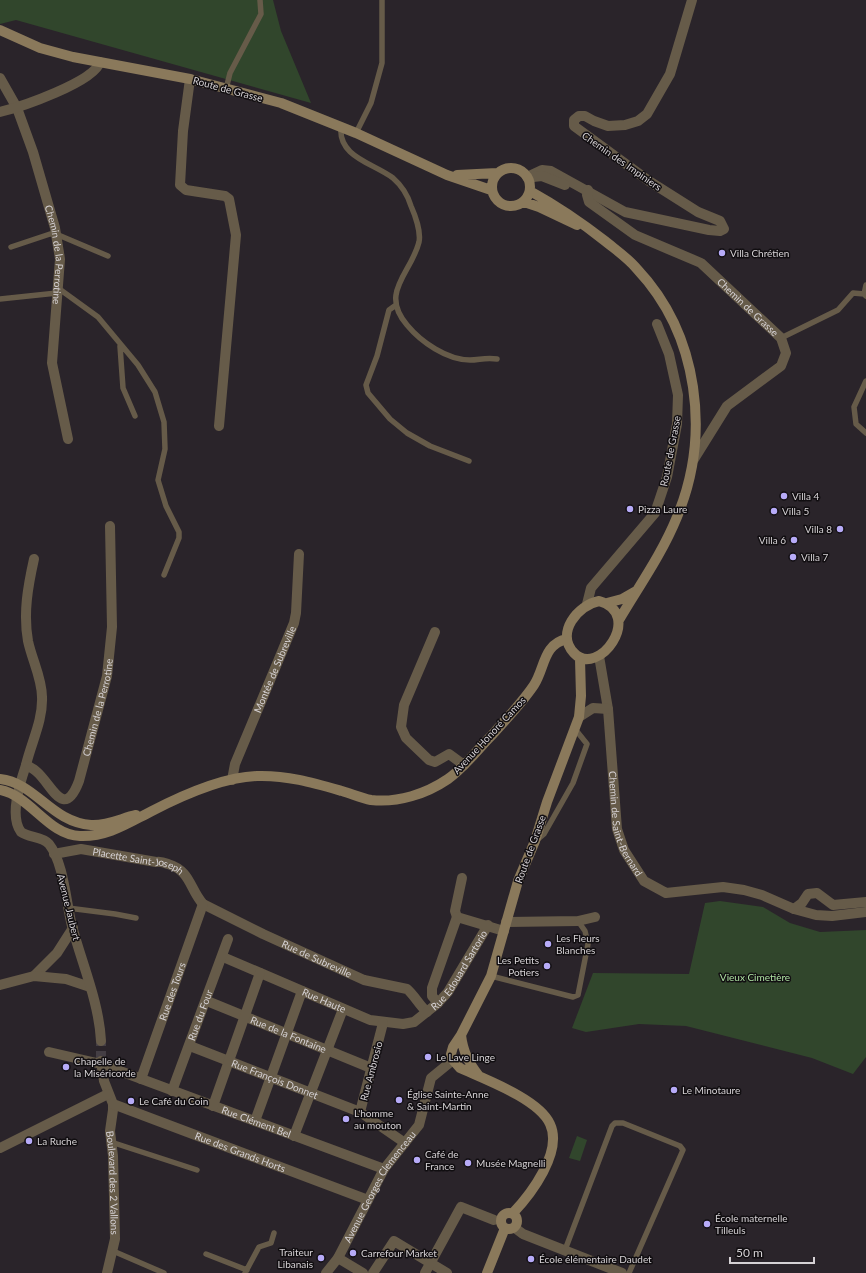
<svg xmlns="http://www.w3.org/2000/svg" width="866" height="1273" font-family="Lato,sans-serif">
  <rect width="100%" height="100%" fill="#2a242a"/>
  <path fill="#31462c" d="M0,0H273L281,31L311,103L16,20L0,24Z
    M720,901L763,907L790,923L820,932L866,930V1057L853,1074L812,1058L686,1026L639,1024L586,1032L572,1028L593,973L689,974L705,903Z
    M577,1136L587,1140L580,1161L569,1158Z"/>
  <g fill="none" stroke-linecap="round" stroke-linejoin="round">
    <path stroke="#443e44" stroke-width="10" stroke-dasharray="10 5" stroke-linecap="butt" d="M101,1061V1041"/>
    <path stroke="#665b49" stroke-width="5.5" d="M226,89L230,73L261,14L260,0
      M341,127C338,157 373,163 393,178C401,185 408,196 411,206C415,215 421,232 419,242C411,274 379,292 407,325C421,342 447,360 470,360C479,360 486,357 497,359
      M356,133L371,103L382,63V0
      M11,247L50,234H56L108,256
      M58,288L98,317L138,365L155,392L164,422L165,449L158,480L166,506L179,532V538L164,575
      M864,294L866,285
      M0,299L57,293
      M396,305L389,310L377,356L366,385L368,393L390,419L407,433L430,446L469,461
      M781,338L838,310L853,293L864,294L866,296
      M120,346L123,388L135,416
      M866,381L854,407L856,424L866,433
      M537,840L544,834L573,783L587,744L575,729
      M68,908L115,914L136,918
      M491,976L573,997L578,995L588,944L585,931L578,921
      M111,1142L197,1170
      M565,1250L612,1126L615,1123H623L680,1146L683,1150L629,1273
      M113,1251L164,1273
      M206,1254L247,1270
      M245,1273L259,1247L271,1243L274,1233"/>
    <g stroke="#665b49" stroke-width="10">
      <path id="s1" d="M0,78L17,108L33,152L55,228L60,259L52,363L68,439"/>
      <path d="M190,79L183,131L180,185L186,190L225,196L229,199L236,235L219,426"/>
      <path d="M0,112C21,107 94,82 100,62"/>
      <path d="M527,177L542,170L551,171L625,212L709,230L720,231L724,229L720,221L698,212L649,181L574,126V120L579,116H585L594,121L608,126L625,125L638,121L647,114L670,74L692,0"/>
      <path d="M533,177L542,176L565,185"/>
      <path id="s2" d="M588,190L587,195L589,202L635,235L701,263L781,338L786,353L781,366L727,406L694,459"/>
      <path d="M587,604L591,588L655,513L667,477L677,424L678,395L669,354L657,324"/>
      <path d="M435,632L404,705L401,727L406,738L429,760L435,762L449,754L464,765"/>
      <path id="s3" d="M599,656L608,709L617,829L624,850L644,881L666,893L723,887L744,890L762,895L794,909L816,915L832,916L866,912"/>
      <path d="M579,717L593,708L608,709"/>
      <path d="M26,765C31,743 43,721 42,697C42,678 32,660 28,641C23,613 28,586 34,559"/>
      <path id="s4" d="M232,780L235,764L294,623L296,613L299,554"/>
      <path id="s5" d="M54,854L81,849L156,862C160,861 163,862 168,864C191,871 189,888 203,904L263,934L364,980L407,989C415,996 419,1005 427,1012"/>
      <path d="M794,909L802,903L808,894L817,893L833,905L866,902"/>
      <path d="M457,917L455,911L462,878"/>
      <path d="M506,922L578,921L595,917"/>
      <path id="s6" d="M223,957L370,1020L403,1024L414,1022L438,1003L448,992L488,925"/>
      <path d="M34,976L57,953L73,928"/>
      <path d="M0,985L34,976L66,979L90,987"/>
      <path id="s7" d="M207,1001L371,1068"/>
      <path d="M438,1003L432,996V988L457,917L504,931"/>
      <path d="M383,1023L360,1112L405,1143"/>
      <path id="s8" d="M101,1041C99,1002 82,964 72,926C66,903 64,863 49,844C42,836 29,838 21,832C9,816 20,783 26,765C30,767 34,769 37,772C52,785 64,821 79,781L107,676L112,627L110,526"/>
      <path id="s9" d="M190,1046L360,1112"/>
      <path id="s10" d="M49,1052L101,1064L384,1169"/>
      <path id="s11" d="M101,1061L104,1081L113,1104V1110L110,1131L113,1156L115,1239L107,1273"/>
      <path id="s12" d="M141,1079L203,904"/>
      <path id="s13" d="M172,1091L228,939"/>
      <path id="s14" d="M113,1104L368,1200"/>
      <path d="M213,1106L260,973"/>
      <path d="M255,1121L302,991"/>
      <path d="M294,1136L343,1009"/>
      <path d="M0,1148L108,1094"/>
      <path d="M515,1228L523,1234L622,1273"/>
      <path d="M338,1258L363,1273"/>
      <path id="s15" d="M326,1273L338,1258L384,1169L419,1125L431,1078L453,1060"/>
      <path d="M373,1273L394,1241L447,1273"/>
      <path d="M425,1273L461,1207L494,1220"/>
    </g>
    <path stroke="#8a795b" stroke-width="10" d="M0,30L40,48L73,57L190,79L281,103L356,133L447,175L491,190
      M492 187a19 19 0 1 1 38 0a19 19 0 1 1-38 0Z
      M457,175L497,173
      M530,191C557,206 581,222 605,241C616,250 628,258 637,269C699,335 711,435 677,517C662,554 639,586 619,620
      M524,202L539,207L577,225
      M599,601C645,614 598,679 574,653C555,633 578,605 599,601Z
      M607,603L622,599L636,591
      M0,779C36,783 51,822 91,825C107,826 122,818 136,815
      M0,790C31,796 48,835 80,836C108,837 128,823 152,811C181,796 224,777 257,776C287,775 314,783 342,791C352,794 362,798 371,800C398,803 426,794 448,779C465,767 478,749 493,734C507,718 522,703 534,685C545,668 543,644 567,639
      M461,1035C463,1052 469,1063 479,1076
      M501 1221a8 8 0 1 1 16 0a8 8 0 1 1-16 0Z
      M513,1213C531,1194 563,1152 550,1124C539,1099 484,1079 460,1068L453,1060L451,1054L453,1047L461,1035L491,976L518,881L535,841L547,802L579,717L581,696L580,659
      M487,1273L505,1228"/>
  </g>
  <g fill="#b7abf8" stroke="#110e11" stroke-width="1.5">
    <circle cx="722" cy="253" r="4"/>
    <circle cx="784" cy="496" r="4"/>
    <circle cx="630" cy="509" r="4"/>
    <circle cx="774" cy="511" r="4"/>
    <circle cx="840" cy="529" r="4"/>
    <circle cx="794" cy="540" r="4"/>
    <circle cx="793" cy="557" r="4"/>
    <circle cx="548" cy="944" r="4"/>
    <circle cx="547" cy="966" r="4"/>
    <circle cx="428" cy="1057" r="4"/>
    <circle cx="66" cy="1067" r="4"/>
    <circle cx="674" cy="1090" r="4"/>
    <circle cx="399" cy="1100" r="4"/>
    <circle cx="131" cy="1101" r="4"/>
    <circle cx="346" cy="1119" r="4"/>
    <circle cx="29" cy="1141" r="4"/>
    <circle cx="417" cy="1160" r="4"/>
    <circle cx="468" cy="1163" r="4"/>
    <circle cx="707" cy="1224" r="4"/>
    <circle cx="353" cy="1253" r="4"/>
    <circle cx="321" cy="1258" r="4"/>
    <circle cx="531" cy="1259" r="4"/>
  </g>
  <g text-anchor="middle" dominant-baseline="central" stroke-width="3" stroke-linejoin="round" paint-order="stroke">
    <g font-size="10" fill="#d6d2d5" stroke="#110e11">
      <text transform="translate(228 89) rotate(15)">Route de Grasse</text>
      <text transform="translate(622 161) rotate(35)">Chemin des Impiniers</text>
      <text stroke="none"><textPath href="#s1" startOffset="187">Chemin de la Perrotine</textPath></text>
      <text stroke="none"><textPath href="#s2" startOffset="205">Chemin de Grasse</textPath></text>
      <text transform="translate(670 451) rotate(-79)">Route de Grasse</text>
      <text stroke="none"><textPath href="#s4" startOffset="119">Montée de Subreville</textPath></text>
      <text stroke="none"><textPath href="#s8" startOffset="458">Chemin de la Perrotine</textPath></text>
      <text transform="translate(489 735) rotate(-47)">Avenue Honoré Camos</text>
      <text stroke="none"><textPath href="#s3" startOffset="171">Chemin de Saint-Bernard</textPath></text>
      <text transform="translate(530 849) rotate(-70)">Route de Grasse</text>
      <text stroke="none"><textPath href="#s5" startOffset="86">Placette Saint-Joseph</textPath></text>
      <text transform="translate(69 907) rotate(76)">Avenue Jaubert</text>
      <text stroke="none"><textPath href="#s5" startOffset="297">Rue de Subreville</textPath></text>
      <text stroke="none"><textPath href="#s6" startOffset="274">Rue Edouard Sartorio</textPath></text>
      <text stroke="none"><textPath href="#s12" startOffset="93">Rue des Tours</textPath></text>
      <text stroke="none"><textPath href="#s6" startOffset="110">Rue Haute</textPath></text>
      <text stroke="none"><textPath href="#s13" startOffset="81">Rue du Four</textPath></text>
      <text stroke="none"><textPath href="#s7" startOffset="88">Rue de la Fontaine</textPath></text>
      <text transform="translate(371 1071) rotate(-75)">Rue Ambrosio</text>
      <text stroke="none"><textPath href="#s9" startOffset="91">Rue François Donnet</textPath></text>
      <text stroke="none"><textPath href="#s10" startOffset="219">Rue Clément Bel</textPath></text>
      <text stroke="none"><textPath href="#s14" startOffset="136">Rue des Grands Horts</textPath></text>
      <text stroke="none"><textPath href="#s11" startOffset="124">Boulevard des 2 Vallons</textPath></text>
      <text stroke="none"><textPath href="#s15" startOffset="102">Avenue Georges Clemenceau</textPath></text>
    </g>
    <g font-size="10" fill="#d6d2d5" stroke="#110e11" text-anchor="start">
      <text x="730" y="253">Villa Chrétien</text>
      <text x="792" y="496">Villa 4</text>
      <text x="638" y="509">Pizza Laure</text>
      <text x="782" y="511">Villa 5</text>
      <text x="832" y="529" text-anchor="end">Villa 8</text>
      <text x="786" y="540" text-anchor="end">Villa 6</text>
      <text x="801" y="557">Villa 7</text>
      <text x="556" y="938">Les Fleurs<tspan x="556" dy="12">Blanches</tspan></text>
      <text x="539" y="960" text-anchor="end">Les Petits<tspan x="539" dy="12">Potiers</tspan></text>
      <text x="436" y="1057">Le Lave Linge</text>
      <text x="74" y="1061">Chapelle de<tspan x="74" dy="12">la Miséricorde</tspan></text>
      <text x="682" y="1090">Le Minotaure</text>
      <text x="407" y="1094">Église Sainte-Anne<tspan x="407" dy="12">&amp; Saint-Martin</tspan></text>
      <text x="139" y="1101">Le Café du Coin</text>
      <text x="354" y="1113">L'homme<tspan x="354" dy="12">au mouton</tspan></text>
      <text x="37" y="1141">La Ruche</text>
      <text x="425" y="1154">Café de<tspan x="425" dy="12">France</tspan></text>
      <text x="476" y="1163">Musée Magnelli</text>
      <text x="715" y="1218">École maternelle<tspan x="715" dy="12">Tilleuls</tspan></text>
      <text x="313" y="1252" text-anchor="end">Traiteur<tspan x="313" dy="12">Libanais</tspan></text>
      <text x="361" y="1253">Carrefour Market</text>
      <text x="539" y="1259">École élémentaire Daudet</text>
    </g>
    <g font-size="10" fill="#aee2a3" stroke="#110e11">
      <text x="755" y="977">Vieux Cimetière</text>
    </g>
  </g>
  <path d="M730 1257v6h84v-6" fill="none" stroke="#d6d2d5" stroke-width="2"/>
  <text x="736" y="1257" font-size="12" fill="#d6d2d5" stroke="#110e11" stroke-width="3" paint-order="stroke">50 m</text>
</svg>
